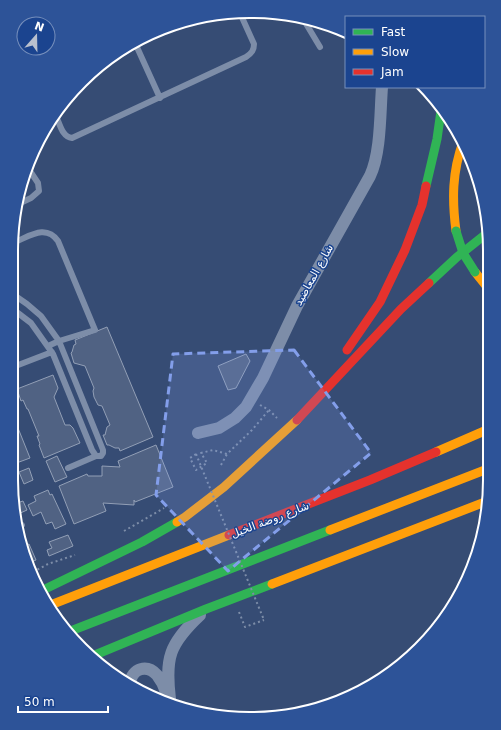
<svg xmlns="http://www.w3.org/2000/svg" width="501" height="730" font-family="'DejaVu Sans',Vazirmatn,sans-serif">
  <rect width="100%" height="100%" fill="#364c74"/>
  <path fill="#506283" stroke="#929fb6" d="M107,327L153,437L120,451L119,448H115L109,445H107L103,435H105L107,427L110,425L102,406L98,405L94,397L93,391L94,388L85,366L74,363L71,353L72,352L74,345L76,344L75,340Z
    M246,354L250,361L236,388L228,390L218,366Z
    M53,375L58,388L54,397L65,425H70L73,428L80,443L44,458L39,445L40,444L37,436H39L28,409H27L23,400L21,401L17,389Z
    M12,413L30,458L11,465Z
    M156,445L173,487L135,502L134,500V505L103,503L106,511L74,524L59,486L87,474L88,476H102V466L120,467L118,461Z
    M57,456L67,477L55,482L46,461Z
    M29,468L33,480L24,484L19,472Z
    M11,480L19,500L14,502Z
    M48,490L50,495L52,494L66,524L55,529L52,522L46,524L41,512L33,516L28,505L36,501L34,496Z
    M23,501L27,510L16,515L14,504Z
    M68,535L73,546L49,556L47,550L52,548L49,542Z
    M29,544L36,560L29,563L22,547Z"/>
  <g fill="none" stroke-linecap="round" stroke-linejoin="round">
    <path stroke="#7d8da8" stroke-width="2" stroke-dasharray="2 3" stroke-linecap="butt" d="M260,405L269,410L277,418
      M196,454L190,458L196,470L207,463L201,453L213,450L227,454L252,430L269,410
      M221,465L227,454
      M124,531L164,508
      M33,572L48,564L75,555
      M239,612L245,627L264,620"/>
    <path stroke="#7d8da8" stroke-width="6" d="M305,22L320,47
      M136,45L160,98
      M56,116C60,124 62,137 72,138L246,57C252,53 254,50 254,44L240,13
      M16,205L31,198L39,191L38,183L28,168
      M15,242C30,236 46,224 58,241L95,330L59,341L48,346
      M14,310L31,323L53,354L92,450L96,456H101L103,453V450L59,341L41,316L27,304L14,295
      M13,367L52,352
      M68,468L96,456
      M17,527L22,525"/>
    <path stroke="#7d8da8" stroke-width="12" d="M198,433L219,428L235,418L246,407L263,378L297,306L370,176C381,153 380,113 382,87
      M130,683C132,668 147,664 157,675C161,680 164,686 166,692
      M170,699C165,658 169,644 200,615"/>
    <path stroke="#30b455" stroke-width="9" d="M426,186L437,139L441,111
      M429,283L457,257L486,234
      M41,591L142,542L177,522
      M68,632L330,530
      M90,657L206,609L272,584"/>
    <path stroke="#ff9f0a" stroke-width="9" d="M456,231C452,200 452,172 463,142
      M475,272L487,287
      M436,452L489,429
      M177,522L185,517L224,487L297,420
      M330,530L490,468
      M272,584L485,502
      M48,606L229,535"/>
    <path stroke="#e5322d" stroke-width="9" d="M347,350L380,302L405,250L422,205L426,186
      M297,420L401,309L429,283
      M229,535L370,480L436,452"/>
    <path stroke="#7d8da8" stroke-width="2" stroke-dasharray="2 3" stroke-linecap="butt" d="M196,454L264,620"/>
    <path stroke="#30b455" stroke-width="9" d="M456,231L463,253L475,272"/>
  </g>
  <path fill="#839eea" fill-opacity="0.2" stroke="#839eea" stroke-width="3" stroke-dasharray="8 5" stroke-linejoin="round" d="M294,350L371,453L228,571L156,495L173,354Z"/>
  <g text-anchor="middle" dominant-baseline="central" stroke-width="3" stroke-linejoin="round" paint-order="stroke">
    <g font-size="11" fill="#fff" stroke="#1b448f">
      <text transform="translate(314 275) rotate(-61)">شارع المعاضيد</text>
      <text transform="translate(270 520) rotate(-21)">شارع روضة الخيل</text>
    </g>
  </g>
  <path d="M0 0H501V730H0ZM250 18H251A232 232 0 0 1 483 250V480A232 232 0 0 1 251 712H250A232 232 0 0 1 18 480V250A232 232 0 0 1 250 18Z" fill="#2d5398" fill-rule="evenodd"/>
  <path fill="none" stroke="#fff" stroke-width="2" d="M250 18H251A232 232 0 0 1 483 250V480A232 232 0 0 1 251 712H250A232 232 0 0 1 18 480V250A232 232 0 0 1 250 18Z"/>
  <rect x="345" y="16" width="140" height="72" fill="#1b448f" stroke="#768fbc"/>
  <rect x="353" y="29" width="20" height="6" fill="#30b455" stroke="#768fbc"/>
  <text x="381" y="36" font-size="12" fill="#ffffff">Fast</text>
  <rect x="353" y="49" width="20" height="6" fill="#ff9f0a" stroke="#768fbc"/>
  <text x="381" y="56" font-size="12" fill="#ffffff">Slow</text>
  <rect x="353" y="69" width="20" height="6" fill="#e5322d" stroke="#768fbc"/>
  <text x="381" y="76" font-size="12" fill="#ffffff">Jam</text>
  <g transform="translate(36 36) rotate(20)"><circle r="19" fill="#1b448f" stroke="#768fbc"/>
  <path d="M0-3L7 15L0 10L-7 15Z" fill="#b9c0ce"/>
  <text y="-6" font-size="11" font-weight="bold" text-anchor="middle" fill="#ffffff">N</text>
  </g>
  <path d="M18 706v6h90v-6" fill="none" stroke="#ffffff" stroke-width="2"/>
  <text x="24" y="706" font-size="12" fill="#ffffff" stroke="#1b448f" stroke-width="3" paint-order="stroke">50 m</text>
</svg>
